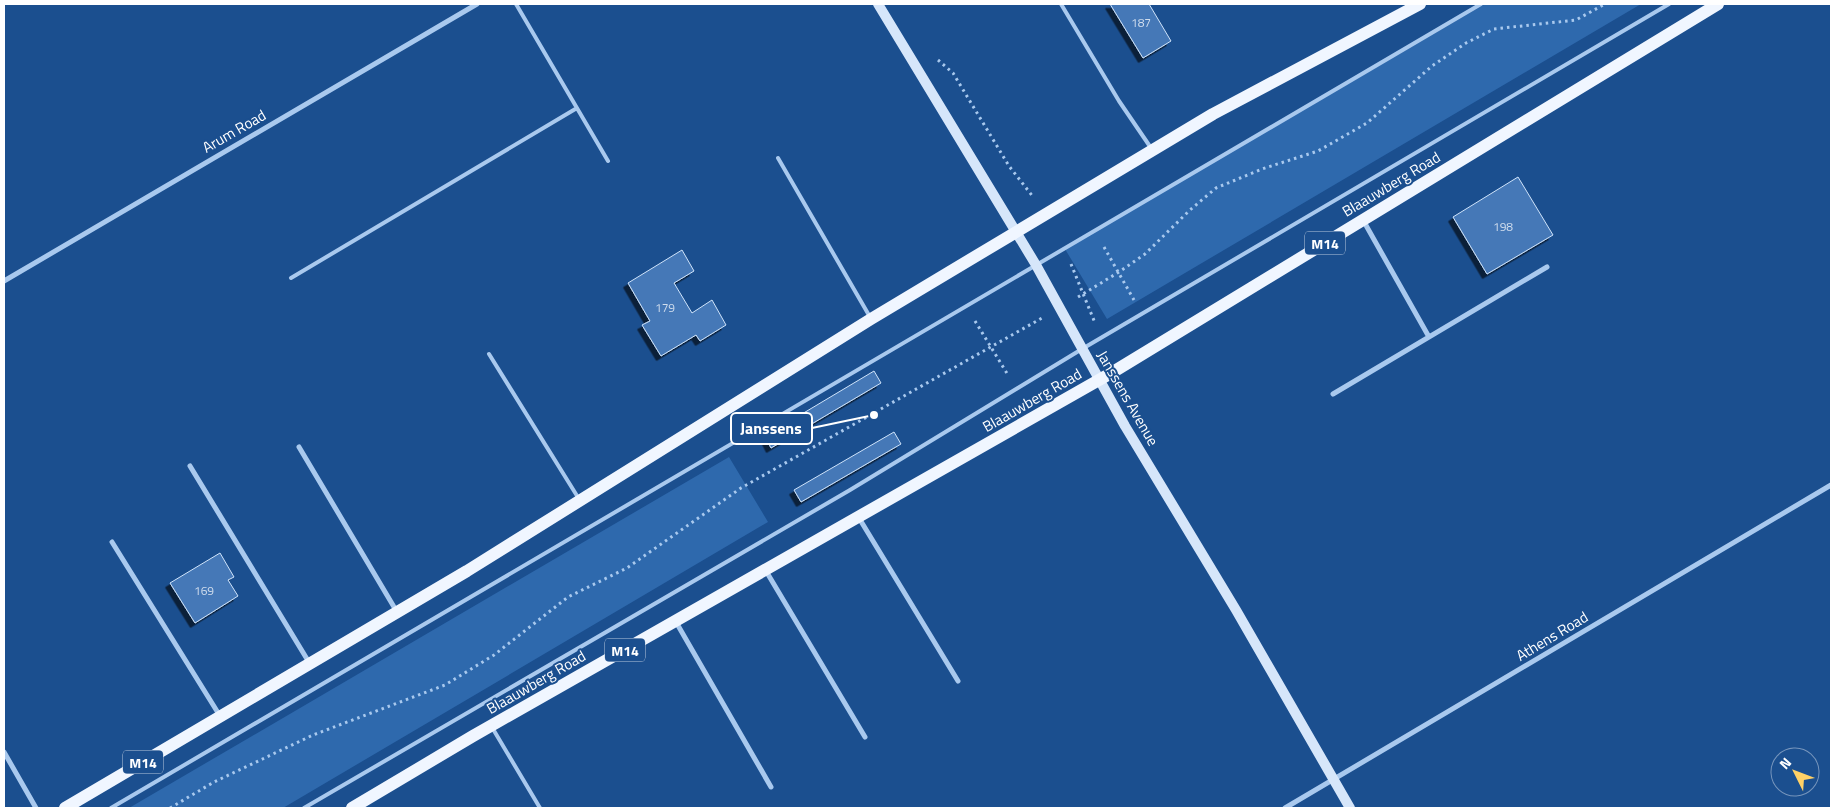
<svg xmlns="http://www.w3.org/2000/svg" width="1835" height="812" font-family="'Titillium Web',sans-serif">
  <defs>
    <filter id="shadow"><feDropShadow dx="-4.5" dy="4.5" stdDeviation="0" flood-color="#0009"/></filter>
  </defs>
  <rect width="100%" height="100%" fill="#1b4f8f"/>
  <path fill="#2e69ad" d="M1485,4H1641L1107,319L1065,249Z
    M729,457L768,522L283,808H129Z"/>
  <path fill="#4478b7" stroke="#cfe3fa" filter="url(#shadow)" d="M1110,4H1149L1171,41L1143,58Z
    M1518,177L1553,235L1487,274L1453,217Z
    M682,250L694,271L674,283L692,313L712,300L726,325L700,341L696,335L661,356L642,325L650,321L628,283Z
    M874,371L881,383L771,448L765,436Z
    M894,432L901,444L801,502L794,490Z
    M220,553L234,577L228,580L238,596L195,623L170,583Z"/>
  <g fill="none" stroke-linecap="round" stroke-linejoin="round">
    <path stroke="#a9c9ee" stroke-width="3" stroke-dasharray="2.5 4" stroke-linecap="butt" d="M938,60L953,73L1009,166L1034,198
      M1104,247L1134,300
      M1071,264L1095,323
      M1078,297L1119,272L1145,254L1190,210L1216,188L1262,169L1318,151L1367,123L1432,66L1466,43L1494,29L1576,20L1605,4
      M975,321L1008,375
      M170,808L214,782L313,735L445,685L494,655L568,597L627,568L741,488L1042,318"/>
    <path stroke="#a9c9ee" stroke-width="4" d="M516,4L608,161
      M1061,4L1119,101L1151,148
      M778,158L870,317
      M291,278L577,108
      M489,354L579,499
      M493,729L540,808
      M111,808L1481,4
      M304,808L850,490L1082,349L1669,4"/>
    <path stroke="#a9c9ee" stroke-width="5" d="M1363,220L1429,337
      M4,281L477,4
      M1333,394L1547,267
      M299,447L397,612
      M190,466L310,664
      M859,518L958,681
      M112,542L220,716
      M766,571L865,737
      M676,622L771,787
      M4,752L36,808
      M1285,808L1831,485"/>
    <path stroke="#d6e6fa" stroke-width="10" d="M878,4L1036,265L1125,426L1236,610L1350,808"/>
    <path stroke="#f0f6ff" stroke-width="12" d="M65,808L467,571L871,319L1213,114L1420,4
      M352,808L473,736L1113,372L1718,4"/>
  </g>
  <g text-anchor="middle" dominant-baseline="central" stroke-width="4" stroke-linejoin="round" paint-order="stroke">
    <g font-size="12" fill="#d0dded">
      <text x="1141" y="22">187</text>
      <text x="1503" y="226">198</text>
      <text x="665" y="307">179</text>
      <text x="204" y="590">169</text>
    </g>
    <g fill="#1b4f8f" stroke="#bbcadd" stroke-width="1">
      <rect x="1305" y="231.5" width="40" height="23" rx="4"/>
      <rect x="605" y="638.5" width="40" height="23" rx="4"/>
      <rect x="123" y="750.5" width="40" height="23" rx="4"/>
    </g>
    <g font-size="14" font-weight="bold" fill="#fff">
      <text x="1325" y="243">M14</text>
      <text x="625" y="650">M14</text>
      <text x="143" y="762">M14</text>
    </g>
    <g font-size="15" fill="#fff" stroke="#1b4f8f">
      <text transform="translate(234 131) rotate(-30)">Arum Road</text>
      <text transform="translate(1391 184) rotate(-31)">Blaauwberg Road</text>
      <text transform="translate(1128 398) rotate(60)">Janssens Avenue</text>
      <text transform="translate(1032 400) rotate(-30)">Blaauwberg Road</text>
      <text transform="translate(1552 636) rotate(-31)">Athens Road</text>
      <text transform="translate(536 682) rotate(-30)">Blaauwberg Road</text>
    </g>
  </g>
  <path fill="none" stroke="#fff" stroke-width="2" d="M874 415L812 428"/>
  <circle fill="#fff" stroke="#1b4f8f" stroke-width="2" cx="874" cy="415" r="5"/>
  <rect fill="#1b4f8f" stroke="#fff" stroke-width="2" x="731" y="413" width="81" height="31" rx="5"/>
  <g font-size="16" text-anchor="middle" font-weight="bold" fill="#fff">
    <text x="771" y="434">Janssens</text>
  </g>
  <rect width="1835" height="812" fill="none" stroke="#ffffff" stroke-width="10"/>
  <g transform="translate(1795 772) rotate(312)"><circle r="24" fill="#1b4f8f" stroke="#7695bc"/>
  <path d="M0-4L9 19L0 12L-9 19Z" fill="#ffd166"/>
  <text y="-8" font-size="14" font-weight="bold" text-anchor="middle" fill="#ffffff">N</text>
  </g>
</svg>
